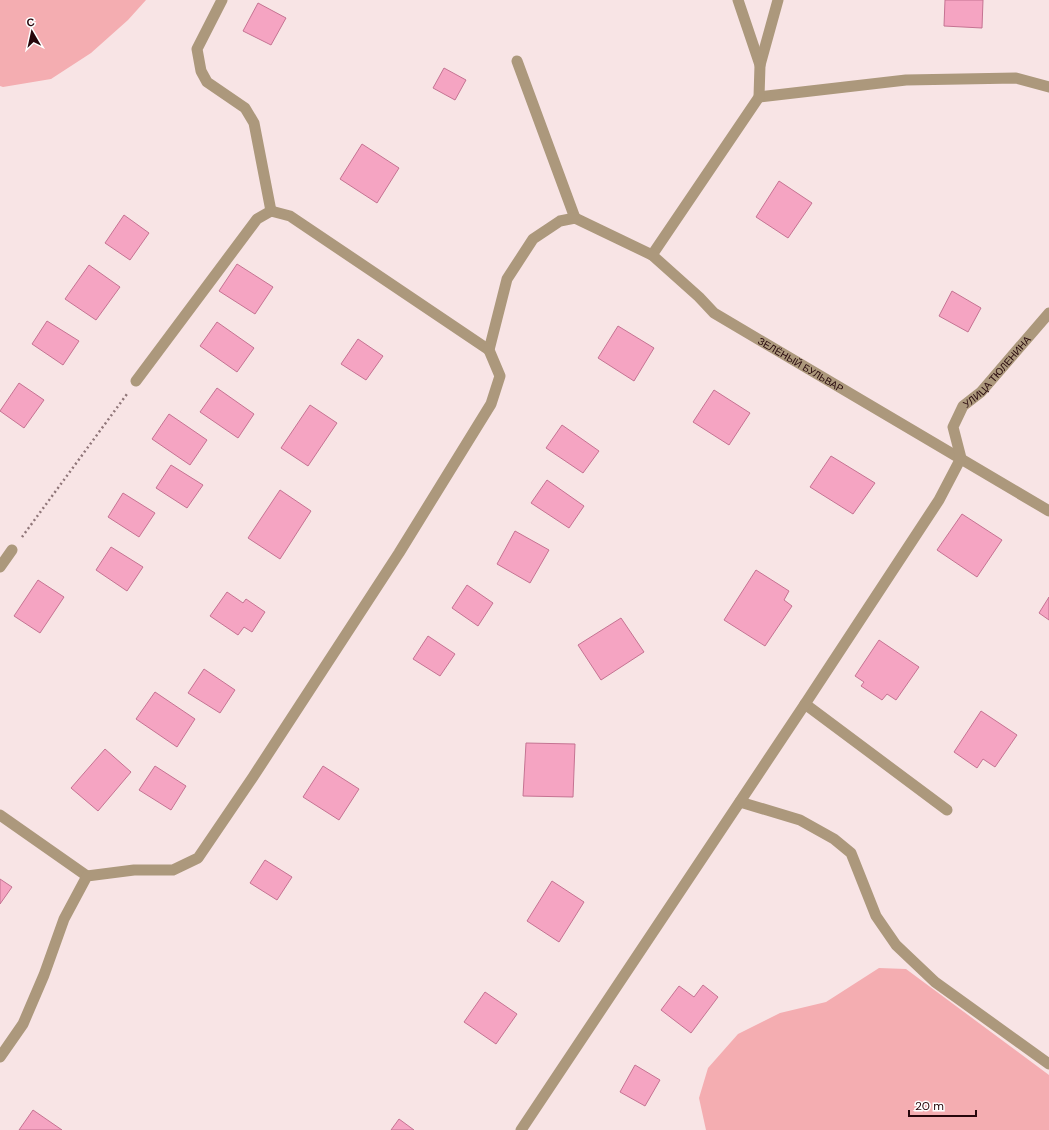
<svg xmlns="http://www.w3.org/2000/svg" width="1049" height="1130" font-family="'DM Sans',sans-serif">
  <rect width="100%" height="100%" fill="#f8e4e5"/>
  <path fill="#f4adb1" d="M0,0H146L128,20L91,53L51,79L3,87L0,86Z
    M879,968L906,969L1049,1075V1130H706L699,1098L708,1068L738,1034L780,1013L826,1002Z"/>
  <path fill="#f5a4c2" stroke="#c57392" d="M945,0H983L982,28L944,26Z
    M258,3L286,18L271,45L243,31Z
    M444,68L466,80L455,100L433,88Z
    M362,144L399,168L377,203L340,179Z
    M779,181L812,203L788,238L756,217Z
    M124,215L149,233L130,260L105,243Z
    M237,264L273,287L255,314L219,291Z
    M89,265L120,287L96,320L65,299Z
    M952,291L981,308L968,332L939,316Z
    M47,321L79,341L63,365L32,344Z
    M217,322L254,348L237,372L200,346Z
    M618,326L654,348L634,381L598,358Z
    M358,339L383,356L366,380L341,364Z
    M19,383L44,400L24,428L0,411Z
    M217,388L254,414L238,438L200,412Z
    M714,390L750,413L729,445L693,422Z
    M310,405L337,423L308,466L281,448Z
    M169,414L207,440L190,465L152,439Z
    M562,425L599,451L583,473L546,448Z
    M831,456L875,483L853,514L810,487Z
    M171,465L203,485L187,508L156,488Z
    M547,480L584,506L569,528L531,503Z
    M280,490L311,511L280,559L248,538Z
    M123,493L155,513L139,537L108,517Z
    M962,514L1002,540L977,577L937,550Z
    M515,531L549,550L530,583L497,564Z
    M111,547L143,567L127,591L96,570Z
    M756,570L789,591L784,600L792,606L765,646L724,620Z
    M38,580L64,597L40,633L14,616Z
    M467,585L493,603L478,626L452,608Z
    M227,592L243,603L246,599L265,612L252,632L244,627L238,635L210,616Z
    M1049,597V620L1039,613Z
    M621,618L644,652L601,680L578,645Z
    M428,636L455,654L440,676L413,659Z
    M879,640L919,667L896,700L887,694L882,700L861,686L864,682L855,676Z
    M204,669L235,690L220,713L188,693Z
    M155,692L195,719L177,747L136,719Z
    M981,711L1017,735L995,767L983,759L977,768L954,752Z
    M526,743L575,744L573,797L523,796Z
    M105,749L131,772L98,811L71,788Z
    M155,766L186,786L171,810L139,790Z
    M323,766L359,789L339,820L303,797Z
    M265,860L292,877L277,900L250,883Z
    M0,879L12,887L0,904Z
    M552,881L584,902L559,942L527,921Z
    M703,985L718,997L691,1033L661,1010L679,986L694,997Z
    M485,992L517,1014L496,1044L464,1022Z
    M635,1065L660,1080L645,1106L620,1092Z
    M33,1110L62,1130H19Z
    M399,1119L414,1130H391Z"/>
  <g fill="none" stroke-linecap="round" stroke-linejoin="round">
    <path stroke="#8f7578" stroke-width="2.5" stroke-dasharray="2 3" stroke-linecap="butt" d="M22,537L127,394"/>
    <g stroke="#ac987c" stroke-width="11">
      <path d="M222,0L197,49L201,71L207,82L245,108L254,123L271,211"/>
      <path d="M517,61L575,218"/>
      <path d="M760,65L778,0"/>
      <path d="M759,97L906,80L1016,78L1049,87"/>
      <path d="M652,255L759,97L760,65L738,0"/>
      <path d="M136,381L257,219L271,211L290,216L489,350"/>
      <path d="M0,567L12,550"/>
      <path d="M805,704L947,810"/>
      <path d="M740,802L800,820L834,839L851,853L876,916L896,945L935,982L1049,1064"/>
      <path d="M0,815L87,876"/>
      <path id="s1" d="M0,1057L23,1024L44,975L64,919L87,876L134,870H173L198,858L253,777L399,553L491,404L500,376L489,350L507,279L533,239L560,221L575,218L652,255L699,297L714,313L1049,511"/>
    </g>
    <path stroke="#ac987c" stroke-width="11" id="s2" d="M521,1130L805,704L939,500L961,458L953,427L963,406L981,392L1049,313"/>
  </g>
  <g text-anchor="middle" dominant-baseline="central" stroke-width="4" stroke-linejoin="round" paint-order="stroke">
    <g font-size="10" fill="#26060b" stroke="#fff">
      <text stroke="none"><textPath href="#s1" startOffset="1354">ЗЕЛЁНЫЙ БУЛЬВАР</textPath></text>
      <text stroke="none"><textPath href="#s2" startOffset="907">УЛИЦА ТЮЛЕНИНА</textPath></text>
    </g>
  </g>
  <g transform="translate(32 32) rotate(351)" stroke="#ffffff" stroke-width="3" paint-order="stroke">
  <path d="M0-3L7 15L0 10L-7 15Z" fill="#26060b"/>
  <text y="-6" font-size="11" font-weight="bold" text-anchor="middle" fill="#26060b">С</text>
  </g>
  <path d="M909 1110v6h67v-6" fill="none" stroke="#26060b" stroke-width="2"/>
  <text x="915" y="1110" font-size="12" fill="#26060b" stroke="#ffffff" stroke-width="3" paint-order="stroke">20 m</text>
</svg>
